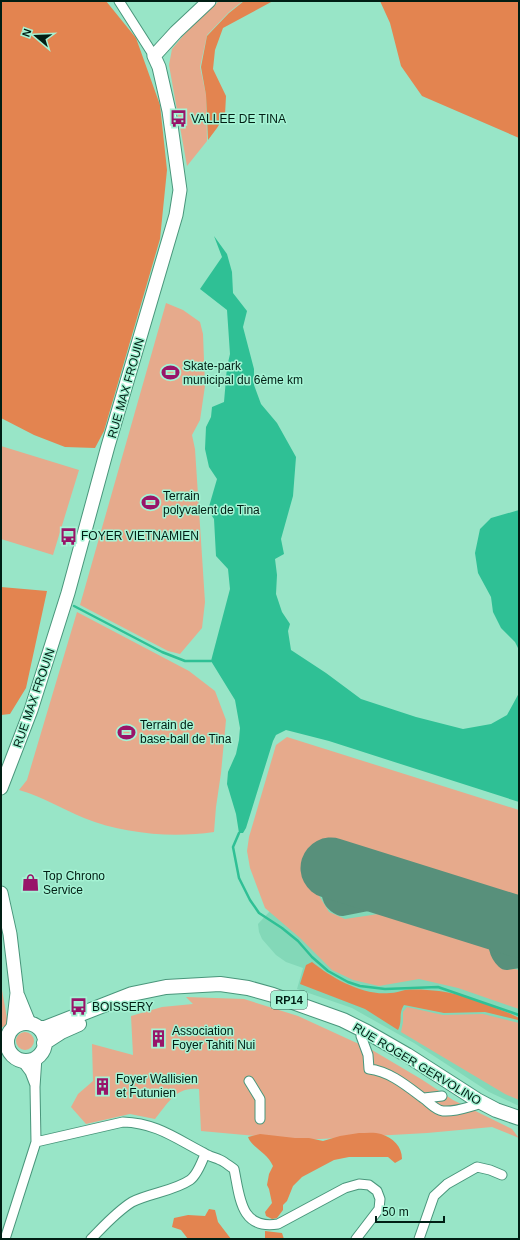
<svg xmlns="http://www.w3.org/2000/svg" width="520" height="1240" font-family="Arial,sans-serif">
  <rect width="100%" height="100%" fill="#98e5c7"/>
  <path fill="#83d8b8" d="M519,813V1106L489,1092L414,1043L352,1008L297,989L303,968L286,962L276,955L262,939L259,932L258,924L270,911L257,830Z"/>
  <path fill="#e6aa8c" d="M219,1H243L229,12L207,35L200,67L206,95L207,141L187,166L169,65L172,49L192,25Z
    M166,303L183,310L200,322L203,334L205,386L200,420L192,435L195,449L205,602L202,628L180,654L168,651L80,605Z
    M1,446L79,470L53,555L1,539Z
    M77,612L189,671L215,691L226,720L221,773L216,807L214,832C172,838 124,834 84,818C62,809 43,797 19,790L27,780Z
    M287,737L519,810V905L332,845L318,894L329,912L345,919L392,912L482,938L499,965L519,970V1009L458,988L419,979L379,986L353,980L332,970L300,938L265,908L250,868L247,851L249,837L276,745Z
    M1,984L8,1024L1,1028Z
    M186,997L244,999L298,1016L372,1050L421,1079L453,1100L512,1129L519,1138L492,1127L427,1133L302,1140L201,1131L199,1089C176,1086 168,1103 155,1119L130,1114L86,1124L71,1107L78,1094L93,1081L92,1044L133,1055L131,1016L162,1007L193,1004Z
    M407,1007L443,1015L483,1014L519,1023V1100L505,1094L401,1032L403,1022V1012Z
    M16 1041a9 9 0 1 1 18 0a9 9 0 1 1-18 0Z"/>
  <path fill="#e38450" d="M1,1H106L136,38L160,105L167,170L160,239L104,431L95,448L65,447L34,435L1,418Z
    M244,1H273L223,28L215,50L213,69L226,96L225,115L217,128L208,140L206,95L201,67L207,36L229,13Z
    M380,1H519V138L422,96L401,66L390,23Z
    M1,587L47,591L26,688L10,714L1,715Z
    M312,962C332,978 363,996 390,993C395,993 400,991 405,990C416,989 428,990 439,991C463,994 487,1005 509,1013L519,1018L518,1020L485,1012L444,1013L404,1005C398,1014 403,1021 398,1030L365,1009L300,984L306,965Z
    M359,1133C366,1133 375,1132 381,1134C393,1138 402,1146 402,1159L395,1163L388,1157H349L334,1160L302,1177L293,1186L287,1201L283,1205V1210L277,1218L272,1219L266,1216L265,1212L272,1203L269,1189L267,1185L269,1174L273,1166C267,1152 251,1147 248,1137L260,1134L295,1138H309L323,1141L340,1136Z
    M209,1209L215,1210L218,1222L231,1239H188L181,1230L172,1227L174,1218L188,1215L205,1216Z
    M265,1231L282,1233L284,1239H265Z"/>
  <path fill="#2fc095" d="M214,236L227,254L232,272L233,293L247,311L243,327L254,369V385L261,404L277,423L296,457L293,496L281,539L284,554L275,559L277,575L276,594L282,612L290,624L288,631L291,650L326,673L361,699L416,717L463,729L491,724L507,715L519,693V802L329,741L286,730L276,735L273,741L246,828L243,833H239L236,814L227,784L228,772L236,754L239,740L240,728L235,700L211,661L230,589L228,569L216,556L214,519L208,510L217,479L209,467L205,449L206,427L211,417L212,407L224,402L227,367L230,354L227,310L200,289L222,257Z
    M519,510V650L515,642L501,628L493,612L491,597L478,573L475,553L480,529L491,518Z"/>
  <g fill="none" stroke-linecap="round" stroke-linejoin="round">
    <path stroke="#2fc095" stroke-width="2.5" d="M74,606L162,652L185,661H211
      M239,833L233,847L239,878L250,900L259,913L282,928L298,941L312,957L328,971L348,982L360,986L385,989L438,987L519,1015"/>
    <path stroke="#58907b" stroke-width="24" d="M373,881C347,851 319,893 342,904L393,894L411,893
      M519,922C501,924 494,945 507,958L519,956"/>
    <path stroke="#58907b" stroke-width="61" d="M331,868L519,927"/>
    <defs>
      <path id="street" d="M119,1L154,56
        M361,1036L368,1055L369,1069C389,1071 407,1086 423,1098C429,1102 435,1110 443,1111C455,1112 465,1108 476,1105
        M21,1060L30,1072L35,1085
        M249,1081L260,1099V1119
        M424,1098L442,1096
        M36,1142L123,1122C156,1123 175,1138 204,1153C210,1157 218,1158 224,1162C227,1164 231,1167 234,1169C240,1197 240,1230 278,1224L345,1188L359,1184L369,1185L377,1191L380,1199L379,1209L356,1239
        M5,1239L36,1142L35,1087L37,1057
        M91,1239C104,1226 116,1212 132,1202C150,1193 174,1191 190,1180C197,1175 202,1162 205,1154
        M419,1239L434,1196L447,1184L477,1167L490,1170L502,1175"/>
      <path id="secondary" d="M1,788L31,710L68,593L108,446L176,215L180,190L169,111L159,67L154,56L176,32L209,1
        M1,893L10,934L17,993L13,1028
        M18,996L29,1023"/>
      <path id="primary" d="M7 1042a19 19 0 1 1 38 0a19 19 0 1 1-38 0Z
        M39,1028H45L132,994L166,987L220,984L248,988L273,995L343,1020L367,1032L407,1055L477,1100L496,1110L519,1118
        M44,1043L61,1032L79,1024"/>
    </defs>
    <use href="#street" stroke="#49967b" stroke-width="11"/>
    <use href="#secondary" stroke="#49967b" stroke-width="15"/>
    <use href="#primary" stroke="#49967b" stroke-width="16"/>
    <use href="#street" stroke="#fff" stroke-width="9"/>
    <use href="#secondary" stroke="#fff" stroke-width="13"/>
    <use href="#primary" stroke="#fff" stroke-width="14"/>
  </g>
  <defs>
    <symbol id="bus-bare" viewBox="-9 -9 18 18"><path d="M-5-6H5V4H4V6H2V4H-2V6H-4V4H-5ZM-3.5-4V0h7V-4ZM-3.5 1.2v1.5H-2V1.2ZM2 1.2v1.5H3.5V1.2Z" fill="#981469" stroke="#a5f3d4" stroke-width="2.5" paint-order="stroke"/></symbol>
    <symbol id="stadium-bare" viewBox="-9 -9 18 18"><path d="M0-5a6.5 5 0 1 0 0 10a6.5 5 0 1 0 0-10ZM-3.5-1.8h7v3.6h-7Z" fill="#981469" stroke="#a5f3d4" stroke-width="2.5" paint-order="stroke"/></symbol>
    <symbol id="shop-bare" viewBox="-9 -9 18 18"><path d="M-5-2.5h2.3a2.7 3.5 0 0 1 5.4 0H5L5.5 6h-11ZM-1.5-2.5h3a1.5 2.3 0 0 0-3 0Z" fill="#981469" stroke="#a5f3d4" stroke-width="2.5" paint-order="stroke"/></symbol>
    <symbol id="building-bare" viewBox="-9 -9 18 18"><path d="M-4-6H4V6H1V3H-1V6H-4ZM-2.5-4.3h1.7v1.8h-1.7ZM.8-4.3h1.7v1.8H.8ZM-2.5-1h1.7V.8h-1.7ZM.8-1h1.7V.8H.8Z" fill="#981469" stroke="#a5f3d4" stroke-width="2.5" paint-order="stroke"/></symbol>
  </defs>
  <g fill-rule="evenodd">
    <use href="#bus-bare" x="166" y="106" width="25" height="25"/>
    <use href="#stadium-bare" x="158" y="360" width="25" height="25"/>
    <use href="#stadium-bare" x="138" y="490" width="25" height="25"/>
    <use href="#bus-bare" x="56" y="524" width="25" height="25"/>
    <use href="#stadium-bare" x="114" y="720" width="25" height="25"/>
    <use href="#shop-bare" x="18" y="870" width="25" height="25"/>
    <use href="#bus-bare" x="66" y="994" width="25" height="25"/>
    <use href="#building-bare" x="146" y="1026" width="25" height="25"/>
    <use href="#building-bare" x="90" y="1074" width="25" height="25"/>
  </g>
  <g text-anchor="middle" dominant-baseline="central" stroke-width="3" stroke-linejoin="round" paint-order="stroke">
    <rect fill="#a5f3d4" stroke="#325e4e" stroke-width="1" x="271" y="991" width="36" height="18" rx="3"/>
    <g font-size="11" font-weight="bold" fill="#001e14">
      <text x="289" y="1000">RP14</text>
    </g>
    <g font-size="12" fill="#001e14" stroke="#a5f3d4" text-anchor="start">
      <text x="191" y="119">VALLEE DE TINA</text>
      <text x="183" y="366">Skate-park<tspan x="183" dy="14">municipal du 6ème km</tspan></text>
      <text x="163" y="496">Terrain<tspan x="163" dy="14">polyvalent de Tina</tspan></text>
      <text x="81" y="536">FOYER VIETNAMIEN</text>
      <text x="140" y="725">Terrain de<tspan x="140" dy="14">base-ball de Tina</tspan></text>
      <text x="43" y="876">Top Chrono<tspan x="43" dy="14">Service</tspan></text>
      <text x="92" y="1007">BOISSERY</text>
      <text x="172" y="1031">Association<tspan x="172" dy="14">Foyer Tahiti Nui</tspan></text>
      <text x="116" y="1079">Foyer Wallisien<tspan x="116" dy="14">et Futunien</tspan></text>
    </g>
    <g font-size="12" fill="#001e14" stroke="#a5f3d4">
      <text transform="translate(126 388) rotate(-74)">RUE MAX FROUIN</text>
      <text transform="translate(34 698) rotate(-71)">RUE MAX FROUIN</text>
      <text transform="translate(417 1064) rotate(31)">RUE ROGER GERVOLINO</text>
    </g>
  </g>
  <rect width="520" height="1240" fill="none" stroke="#001e14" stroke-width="4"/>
  <g transform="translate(36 36) rotate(289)" stroke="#a5f3d4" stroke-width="3" paint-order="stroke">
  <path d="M0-3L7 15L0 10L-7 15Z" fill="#001e14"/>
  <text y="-6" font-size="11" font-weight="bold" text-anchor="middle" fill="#001e14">N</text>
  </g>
  <path d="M376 1216v6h68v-6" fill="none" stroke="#001e14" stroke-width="2"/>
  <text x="382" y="1216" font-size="12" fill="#001e14" stroke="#a5f3d4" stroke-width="3" paint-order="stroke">50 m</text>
</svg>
